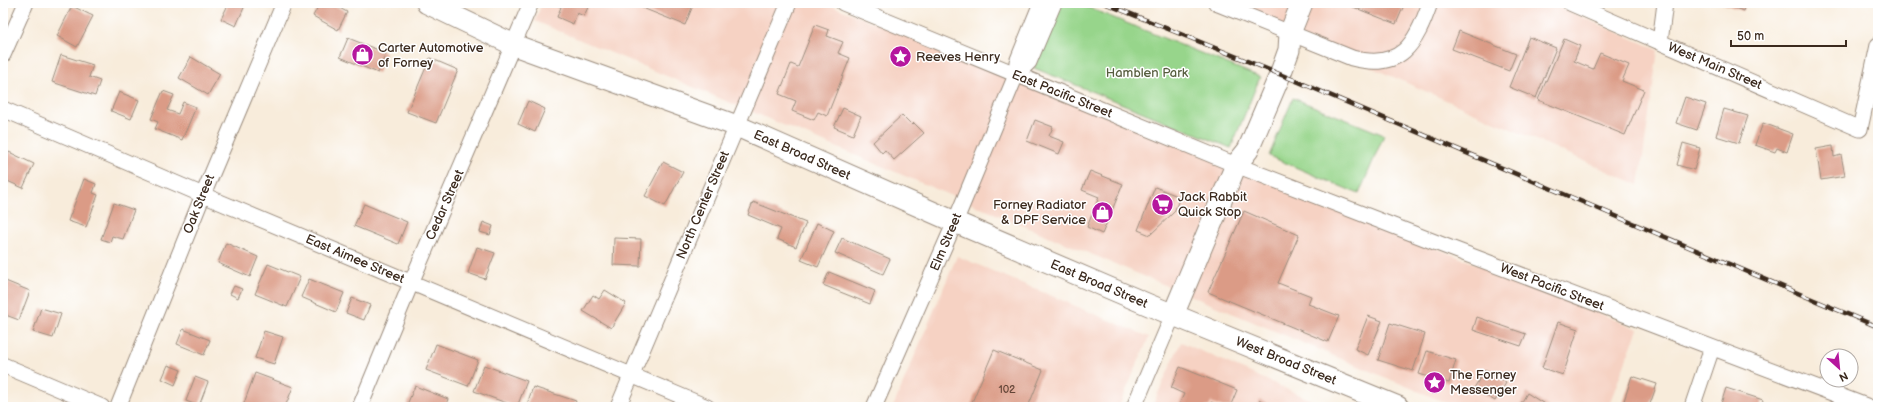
<svg xmlns="http://www.w3.org/2000/svg" width="1881" height="410" font-family="'Balsamiq Sans',sans-serif">
  <rect width="100%" height="100%" fill="#fff"/>
  <filter id="ink" filterUnits="userSpaceOnUse"><feTurbulence type="fractalNoise" baseFrequency=".025" numOctaves="2"/><feDisplacementMap in="SourceGraphic" scale="8" xChannelSelector="R" yChannelSelector="G"/><feConvolveMatrix kernelMatrix="1 2 1 2 8 2 1 2 1" color-interpolation-filters="sRGB"/></filter>
  <filter id="wash" filterUnits="userSpaceOnUse"><feTurbulence type="fractalNoise" baseFrequency=".012" numOctaves="4" result="noise"/><feDisplacementMap in="SourceGraphic" scale="16" xChannelSelector="R" yChannelSelector="G"/><feGaussianBlur stdDeviation="0.9" result="paint"/><feColorMatrix in="noise" values="0 0 0 0 0 0 0 0 0 0 0 0 0 0 0 0 0 1.4 0 .05"/><feComposite in="paint" operator="in"/></filter>
  <g filter="url(#wash)">
    <rect width="100%" height="100%" fill="#f8ecdb"/>
    <path fill="#f6d2c3" d="M542,3H825L1638,329L1608,407H1456L535,21Z
      M1225,3H1550L1658,50L1639,185Z
      M957,256L1149,337L1119,407H893Z
      M1181,342L1327,407H1152Z"/>
    <path fill="#97d58b" stroke="#698054" d="M1061,3H1077L1260,77L1231,148L1034,68Z
      M1293,98L1384,135L1359,194L1269,156Z"/>
    <g id="blocks">
      <path fill="#db9b86" d="M220,3H246L236,26L221,19L227,7Z
        M320,3H330L347,12L338,30L313,16Z
        M552,3H590L584,16L577,13L573,24L557,17L561,7Z
        M630,3H694L685,25Z
        M1343,3H1405L1396,24Z
        M1722,3H1746L1743,11Z
        M72,6L93,16L77,47L57,36Z
        M815,25L829,30L827,36L843,42L838,53L850,58L827,116L818,112L814,120L792,111L796,101L779,94L791,64L798,67Z
        M1459,31L1516,54L1509,71L1452,49Z
        M1529,37L1556,48L1536,98L1509,87Z
        M348,38L386,53L378,73L340,57Z
        M1564,39L1580,46L1574,61L1593,69L1600,53L1629,65L1622,81L1644,90L1625,135L1538,100Z
        M61,55L93,65L89,77L100,81L95,96L52,82Z
        M191,57L220,74L208,95L179,78Z
        M430,58L458,70L436,123L407,112Z
        M163,91L174,95L167,110L178,114L183,102L196,107L182,140L155,129L158,122L151,119Z
        M119,92L139,100L131,119L111,111Z
        M1685,97L1706,104L1697,130L1676,123Z
        M528,101L545,109L535,132L518,124Z
        M843,108L861,116L853,135L834,127Z
        M1724,109L1748,116L1739,143L1716,136Z
        M902,115L912,125L914,123L924,133L894,160L885,150L882,153L873,142Z
        M1035,120L1053,127L1049,136L1064,142L1059,154L1027,141Z
        M1763,123L1793,134L1787,152L1777,148L1775,152L1755,145Z
        M1683,143L1700,148L1694,170L1677,165Z
        M1833,146L1834,157L1841,155L1845,176L1821,180L1816,149Z
        M9,152L34,164L23,188L3,179V165Z
        M663,162L683,172L665,206L645,196Z
        M1090,171L1123,184L1102,234L1087,227L1099,197L1082,190Z
        M84,179L96,184L93,193L98,195L86,227L68,221Z
        M1155,187L1180,197L1174,212L1150,235L1138,230Z
        M753,202L806,223L796,247L777,239L781,229L748,215Z
        M114,203L134,210L123,239L112,236L110,242L101,239Z
        M364,204L407,222L398,244L354,226Z
        M1244,211L1299,235L1278,283L1311,296L1308,304L1339,316L1328,342L1208,292Z
        M483,222L493,226L490,235L480,232Z
        M817,223L834,231L818,267L801,260Z
        M614,238L641,239L640,266L613,265Z
        M842,238L890,259L883,274L835,253Z
        M226,243L258,257L250,277L218,263Z
        M477,247L495,253L485,279L468,273Z
        M268,264L300,277L287,307L255,294Z
        M829,272L875,291L870,304L823,285Z
        M309,279L344,293L336,312L301,297Z
        M3,280L30,291L19,320L3,314L6,307L3,306Z
        M234,286L242,289L238,298L230,294Z
        M605,290L626,303L611,328L583,311L593,295L599,299Z
        M352,298L370,305L364,320L346,313Z
        M41,308L61,314L53,338L33,332Z
        M1368,316L1382,321L1368,355L1355,349Z
        M1477,317L1526,334L1521,346L1473,330Z
        M1558,322L1578,329L1563,375L1542,368Z
        M1390,323L1425,334L1413,371L1378,360Z
        M183,329L210,340L204,355L177,344Z
        M264,331L283,337L274,364L255,358Z
        M436,344L478,360L468,386L426,370Z
        M994,350L1043,370L1028,407H970Z
        M1427,351L1456,360L1449,383L1419,374Z
        M168,365L181,370L175,385L162,379Z
        M484,365L527,381L517,407L474,391Z
        M1180,367L1237,390L1230,407H1223L1211,402L1209,407H1178L1184,394L1171,388Z
        M1485,370L1506,383L1495,401L1474,388Z
        M255,373L293,387L285,407L243,406Z
        M1632,376L1657,384L1649,407H1622Z
        M195,377L208,382L199,406L186,401Z
        M415,386L448,399L445,407H406Z
        M533,387L576,401L574,407H526Z
        M1726,388L1763,400L1760,407H1720Z
        M1527,393L1549,407H1519Z
        M1260,400L1275,407H1257Z"/>
    </g>
  </g>
  <g filter="url(#ink)">
    <use href="#blocks" fill-opacity="0" stroke="#9a8b7c" stroke-width="1"/>
    <g fill="none" stroke-linecap="round" stroke-linejoin="round">
      <defs>
        <path id="street" d="M843,3L1236,165L1445,246L1869,407
          M1216,3L1352,58C1401,71 1416,44 1430,3
          M1570,3L1860,129L1878,45
          M1660,42L1665,3
          M3,55L26,3
          M1016,75L1029,62L1054,3
          M3,109L203,195L707,407
          M3,365L102,407
          M118,407L203,195L284,3
          M360,407L411,283L531,3
          M618,407L789,3
          M874,407L955,222L1016,75L1017,62L1041,3
          M1134,407L1173,315
          M1692,407L1712,348"/>
        <path id="secondary" d="M427,3L514,45L737,126L955,222L1149,305L1398,407
          M1173,315L1236,165L1248,150L1280,75L1289,50L1290,33L1302,3"/>
      </defs>
      <use href="#street" stroke="#9a8b7c" stroke-width="17"/>
      <use href="#secondary" stroke="#9a8b7c" stroke-width="23"/>
      <use href="#street" stroke="#fff" stroke-width="15"/>
      <use href="#secondary" stroke="#fff" stroke-width="21"/>
      <defs>
        <path id="rail" d="M1104,3L1294,80L1878,327"/>
      </defs>
      <use href="#rail" stroke="#3b2a1e" stroke-width="4.5"/>
      <use href="#rail" stroke="#fff" stroke-width="3" stroke-dasharray="9" stroke-linecap="butt"/>
    </g>
  </g>
  <defs>
    <symbol id="shop-disc" viewBox="-11 -11 22 22"><circle r="9.5" fill="#b5179e" stroke="#fff"/><path d="M-5-2.5h2.3a2.7 3.5 0 0 1 5.4 0H5L5.5 6h-11ZM-1.5-2.5h3a1.5 2.3 0 0 0-3 0Z" fill="#fff"/></symbol>
    <symbol id="sight-disc" viewBox="-11 -11 22 22"><circle r="9.5" fill="#b5179e" stroke="#fff"/><path d="M0-6L1.8-2.2L6-1.7L2.9 1.2L3.7 5.4L0 3.3L-3.7 5.4L-2.9 1.2L-6-1.7L-1.8-2.2Z" fill="#fff"/></symbol>
    <symbol id="supermarket-disc" viewBox="-11 -11 22 22"><circle r="9.5" fill="#b5179e" stroke="#fff"/><path d="M-6-5.5h2.5l.6 2H6L4.5 2H-2.5L-4.4-4H-6ZM-1.5 3.2a1.3 1.3 0 1 0 .1 0ZM3 3.2a1.3 1.3 0 1 0 .1 0Z" fill="#fff"/></symbol>
  </defs>
  <g fill-rule="evenodd">
    <use href="#shop-disc" x="350" y="42" width="25" height="25"/>
    <use href="#sight-disc" x="888" y="44" width="25" height="25"/>
    <use href="#supermarket-disc" x="1150" y="192" width="25" height="25"/>
    <use href="#shop-disc" x="1090" y="200" width="25" height="25"/>
    <use href="#sight-disc" x="1422" y="370" width="25" height="25"/>
  </g>
  <g text-anchor="middle" dominant-baseline="central" stroke-width="3" stroke-linejoin="round" paint-order="stroke">
    <g font-size="11" fill="#634638">
      <text x="1007" y="389">102</text>
    </g>
    <g font-size="13" fill="#3b2a1e" stroke="#fff" text-anchor="start">
      <text x="378" y="48">Carter Automotive<tspan x="378" dy="15">of Forney</tspan></text>
      <text x="916" y="57">Reeves Henry</text>
      <text x="1178" y="197">Jack Rabbit<tspan x="1178" dy="15">Quick Stop</tspan></text>
      <text x="1086" y="205" text-anchor="end">Forney Radiator<tspan x="1086" dy="15">&amp; DPF Service</tspan></text>
      <text x="1450" y="375">The Forney<tspan x="1450" dy="15">Messenger</tspan></text>
    </g>
    <g font-size="13" fill="#3b2a1e" stroke="#fff">
      <text transform="translate(1715 66) rotate(23)">West Main Street</text>
      <text transform="translate(1062 94) rotate(22)">East Pacific Street</text>
      <text transform="translate(802 155) rotate(24)">East Broad Street</text>
      <text transform="translate(199 204) rotate(-68)">Oak Street</text>
      <text transform="translate(445 205) rotate(-66)">Cedar Street</text>
      <text transform="translate(703 205) rotate(-67)">North Center Street</text>
      <text transform="translate(946 242) rotate(-67)">Elm Street</text>
      <text transform="translate(355 259) rotate(23)">East Aimee Street</text>
      <text transform="translate(1099 284) rotate(23)">East Broad Street</text>
      <text transform="translate(1552 287) rotate(21)">West Pacific Street</text>
      <text transform="translate(1286 361) rotate(22)">West Broad Street</text>
    </g>
    <g font-size="13" fill="#575d3f" stroke="#fff">
      <text x="1147" y="73">Hamblen Park</text>
    </g>
  </g>
  <rect width="1881" height="410" fill="none" stroke="#fff" stroke-width="16"/>
  <g transform="translate(1839 368) rotate(153)"><circle r="19" fill="#ffffff" stroke="#b1aaa5"/>
  <path d="M0-3L7 15L0 10L-7 15Z" fill="#b5179e"/>
  <text y="-6" font-size="11" font-weight="bold" text-anchor="middle" fill="#3b2a1e">N</text>
  </g>
  <path d="M1731 40v6h115v-6" fill="none" stroke="#3b2a1e" stroke-width="2"/>
  <text x="1737" y="40" font-size="12" fill="#3b2a1e" stroke="#ffffff" stroke-width="3" paint-order="stroke">50 m</text>
</svg>
